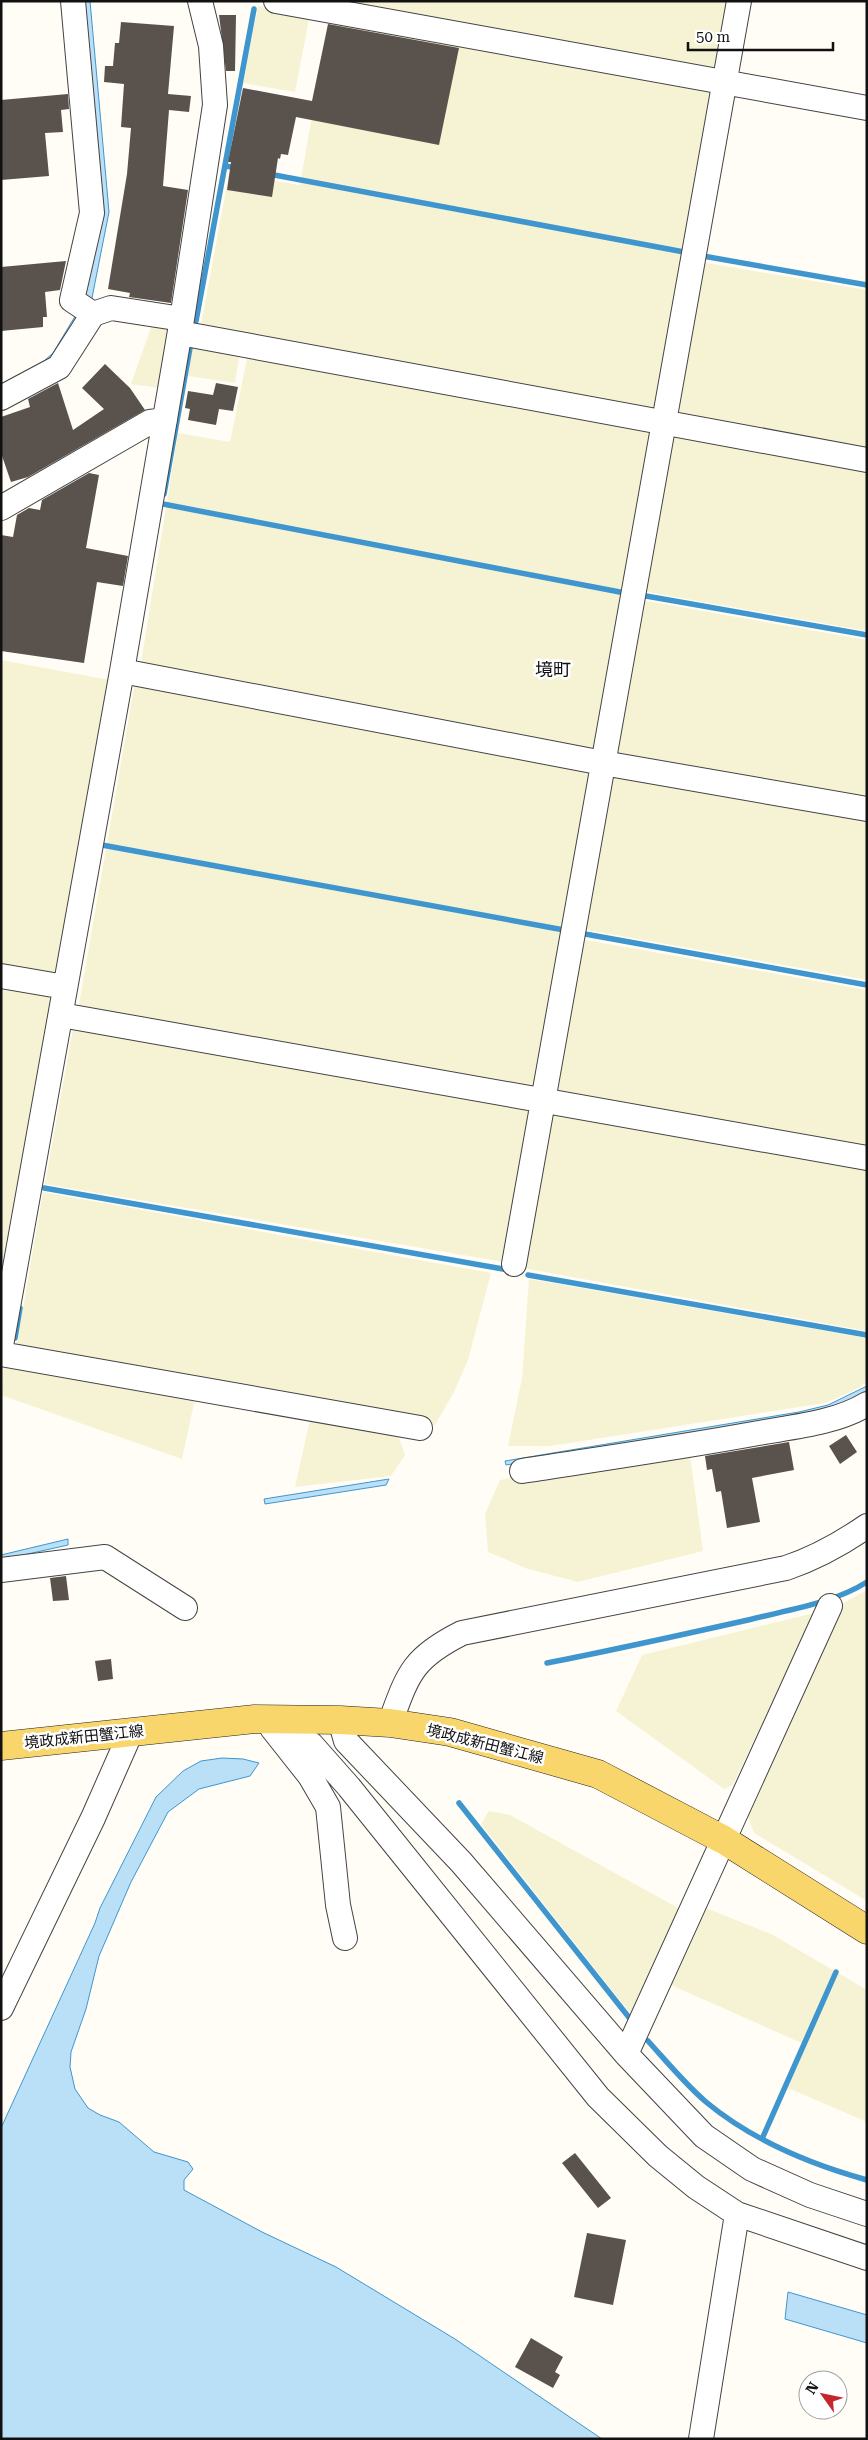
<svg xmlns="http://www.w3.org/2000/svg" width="868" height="2440" font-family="'Roboto Serif','Noto Sans JP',serif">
  <rect width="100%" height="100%" fill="#fffdf5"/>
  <path fill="#f6f3d4" d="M306,1H731L719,70Z
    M258,6L310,14L295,92L243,83Z
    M329,17L709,87L715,94L657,414L200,330L229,174L300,185Z
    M701,262L867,290V450L679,417L675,412Z
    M154,319L172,327L161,388L131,384Z
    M193,343L240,352L235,383L188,376Z
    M248,354L645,428L654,434L598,748L588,755L140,669L178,433L230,442Z
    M670,435L867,466V631L642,591Z
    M641,600L867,640V802L613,755Z
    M1,660L110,680L62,974L1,971Z
    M135,682L588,768L593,775L537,1086L529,1092L78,1010Z
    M609,774L867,816V980L582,929Z
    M580,939L867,990V1150L554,1091Z
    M1,981L56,995L1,1301Z
    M74,1023L528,1107L532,1114L504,1262L45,1184Z
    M553,1109L867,1165V1331L523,1268Z
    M43,1192L491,1273L468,1360L454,1392L435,1425L16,1349Z
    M529,1279L867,1338V1382L853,1391L825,1403L550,1446H508L522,1378Z
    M4,1365L196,1394L182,1459L1,1395Z
    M311,1415L397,1431L405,1455L391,1476L295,1487Z
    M689,1447L703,1551L578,1582L528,1569L488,1552L485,1514L500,1480Z
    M867,1590V1901L754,1833L747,1815L838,1606Z
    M814,1613L733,1785L724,1789L616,1711L642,1655Z
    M489,1811L510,1815L682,1910L636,2019L617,1997L481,1824Z
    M706,1908L773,1935L867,1990V2122L788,2088L806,2045L671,1985Z"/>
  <path fill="#b9e0f7" stroke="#3f96cf" d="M80,1H90L109,212L91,303L55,363L1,391V384L44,361L53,353L83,303Z
    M867,1386V1394L836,1410L803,1417L506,1465L505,1461L799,1412L828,1405Z
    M389,1479L386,1485L265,1504L264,1499Z
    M68,1539V1545L1,1560V1555Z
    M222,1758L243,1759L259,1763L250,1776L199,1789L168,1812L131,1882L99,1956L86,2009L71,2052L70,2067L75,2089L88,2108L100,2115L119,2122L154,2152L188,2162L193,2169L184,2180V2190L262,2232L336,2267L455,2339L602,2439H1V2128L95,1923L100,1908L156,1797L183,1771L201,1761Z
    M788,2292L867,2315V2343L785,2319Z"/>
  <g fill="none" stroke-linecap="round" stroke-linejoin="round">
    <path stroke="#3f96cf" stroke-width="5.5" d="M225,166L238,168
      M269,174L684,252
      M703,256L867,285
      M196,321L254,9
      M164,494L190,348
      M163,504L625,593
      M646,596L867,635
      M102,845L564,930
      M585,934L867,985
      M44,1188L503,1269
      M528,1275L867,1335
      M15,1338L20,1308
      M547,1663C614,1650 681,1635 748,1620C787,1610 832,1604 867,1582
      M459,1803L631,2020
      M648,2041C667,2062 685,2084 706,2102C752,2140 809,2164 867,2180
      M762,2139L836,1972"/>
  </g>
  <path fill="#5a524d" d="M219,15H236L235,71H226Z
    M121,22L174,26L168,94L191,96L189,112L169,110L163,186L188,190L171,303L129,297L130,293L108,289L127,174L131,128L121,127L124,84L104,82L105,66H113L115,43H119Z
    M328,24L459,48L439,145L296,117L288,155L281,154L280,159L278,158L272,197L227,190L231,162H228L243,88L312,101Z
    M68,94L69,109L61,110L63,132L45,133L49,176L1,180V100Z
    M66,261L60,290L45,292L47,317H43V327L1,331V267Z
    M105,364L130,388L145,410L28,477L11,482L1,453V417L30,407L28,399L58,383L73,430L104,409L82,388Z
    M216,383L238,387L233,411L219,409L216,425L188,420L190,409L185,408L188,391L213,395Z
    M89,473L99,475L86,548L128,556L123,586L97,582L84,663L1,651V535L13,537L17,515L29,508L40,510L42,500Z
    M846,1435L857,1452L840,1464L829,1446Z
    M789,1442L794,1470L752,1478L760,1522L727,1528L721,1491L716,1492L712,1469L707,1470L705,1456Z
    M66,1576L69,1600L53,1601L50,1578Z
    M111,1659L113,1679L98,1681L95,1661Z
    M575,2153L611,2198L598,2208L562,2163Z
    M587,2233L626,2240L613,2305L574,2297Z
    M531,2338L563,2357L555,2372L560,2375L553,2388L515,2367Z"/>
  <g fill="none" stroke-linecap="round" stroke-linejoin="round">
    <defs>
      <path id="minor" d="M73,1L92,213L72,300L93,314
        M276,1L867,108
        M180,333L867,460
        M1,398L59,367L93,314L111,308L182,319
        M1,508L150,422L165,420
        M122,671L603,763L867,809
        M1,976L65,987
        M61,1015L867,1158
        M514,1264L739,1
        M1,1346L122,671L182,319L215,105L211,46L200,1
        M1,1354L420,1428
        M522,1471C599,1459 676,1448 753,1434C790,1427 834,1424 867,1404
        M1,1570L105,1557L185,1608
        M264,1719L311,1744L349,1787L598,2097L658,2156L696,2187L737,2214L867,2258
        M340,1720L346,1741L461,1862L626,2054L704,2136L752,2169L810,2195L867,2214
        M390,1723C408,1674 412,1658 462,1633L786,1568C816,1558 841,1544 867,1526
        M272,1728L310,1776L328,1807L338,1905L345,1938
        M1,2008L93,1818L131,1732
        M626,2054L830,1606
        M701,2439L737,2214"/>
      <path id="major" d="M1,1746L255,1719L340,1720L390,1723L450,1732L598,1774L724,1840L867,1930"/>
    </defs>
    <use href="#minor" stroke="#444" stroke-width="26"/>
    <use href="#major" stroke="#222" stroke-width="29"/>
    <use href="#minor" stroke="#fff" stroke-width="24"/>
    <use href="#major" stroke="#f9d66b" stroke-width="28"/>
  </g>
  <g text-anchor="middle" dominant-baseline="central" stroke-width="5" stroke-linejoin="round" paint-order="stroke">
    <g font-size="15" fill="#111" stroke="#fff">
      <text transform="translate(84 1737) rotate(-6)">境政成新田蟹江線</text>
      <text transform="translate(485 1744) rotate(14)">境政成新田蟹江線</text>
    </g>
    <g font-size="18" fill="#111" stroke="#fff">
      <text x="553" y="669">境町</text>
    </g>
  </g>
  <rect width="868" height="2440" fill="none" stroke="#111111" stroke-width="5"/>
  <g transform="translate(823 2395) rotate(303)"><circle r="24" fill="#ffffff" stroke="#a0a0a0"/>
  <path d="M0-4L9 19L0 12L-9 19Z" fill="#c4262e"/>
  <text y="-8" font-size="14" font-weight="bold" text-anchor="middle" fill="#111111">N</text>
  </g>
  <path d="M688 42v8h145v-8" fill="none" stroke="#111111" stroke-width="2.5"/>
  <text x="696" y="42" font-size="15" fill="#111111" stroke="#ffffff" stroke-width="4" paint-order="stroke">50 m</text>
</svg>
